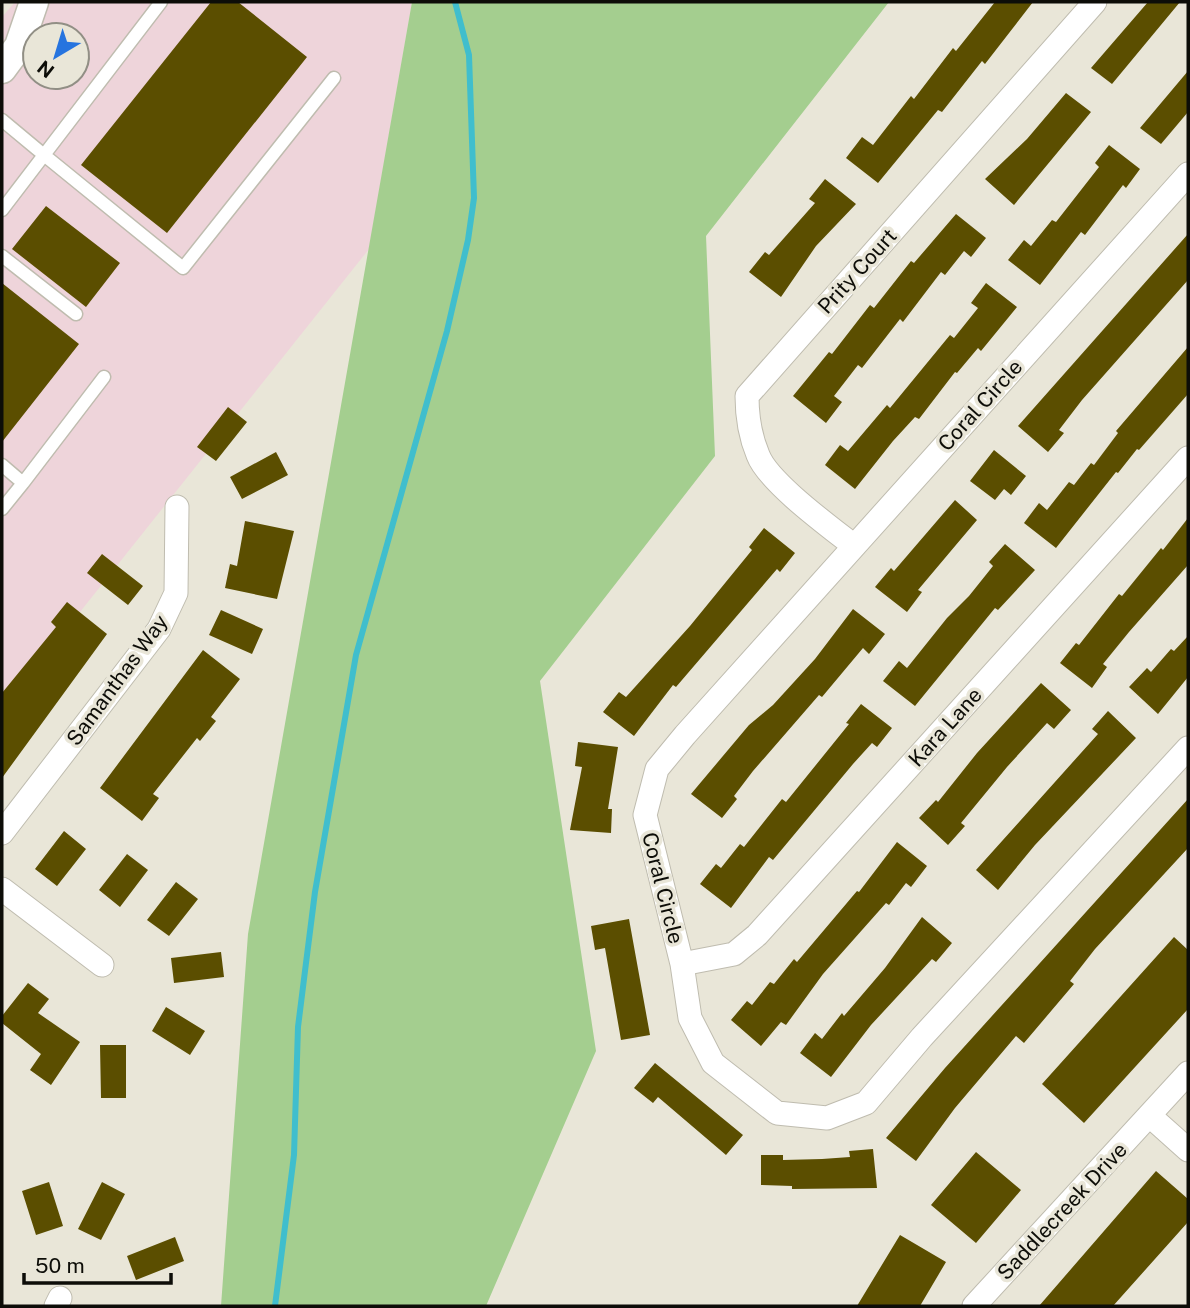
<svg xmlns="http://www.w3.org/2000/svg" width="1190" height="1308" font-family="'Public Sans',sans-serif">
  <rect width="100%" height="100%" fill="#e9e6d8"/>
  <path fill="#eed4da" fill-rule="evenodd" d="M15,2H412L369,249L2,710V17ZM35,35H77V77H35Z"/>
  <path fill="#a4ce8f" d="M412,2H889L706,236L715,456L540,681L596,1051L486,1306H221L248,934Z"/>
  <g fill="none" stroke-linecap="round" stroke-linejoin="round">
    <path stroke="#40becd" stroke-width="6" d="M275,1306L294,1155L298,1027L305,971L315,892L356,655L447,331L468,240L474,198L469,55L455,2"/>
  </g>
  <path fill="#5b4e00" d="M211,2H238L307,57L167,233L81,165Z
    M995,2H1033L985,64L982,61L942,112L938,110L878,183L846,158L862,137L873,145L911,96L914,99L953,48L956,51Z
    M1148,2H1180L1112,84L1091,68Z
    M1188,71V112L1161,144L1140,128Z
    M1066,93L1091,112L1014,205L985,179L1027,139Z
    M1109,145L1140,169L1126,188L1123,185L1085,235L1081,232L1040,285L1008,260L1024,240L1031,246L1052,220L1056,222L1099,167L1095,163Z
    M825,179L856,204L816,246L781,297L749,272L765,252L769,255L815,203L809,199Z
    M46,206L120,263L86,307L12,249Z
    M956,214L986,238L971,257L964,251L945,275L941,272L903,322L900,319L862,368L858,365L834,396L842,402L826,423L793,396L829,352L832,354L870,305L874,308L911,261L914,263Z
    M1188,234V280L1082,400L1059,430L1064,433L1048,452L1018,426Z
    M2,283L79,344L2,442Z
    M986,283L1017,307L981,351L978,348L957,373L955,372L919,419L915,417L893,441L855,489L825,465L840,445L848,451L887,405L890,408L950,335L954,338L978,308L971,303Z
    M1188,347V394L1139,450L1137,449L1118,473L1116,472L1056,548L1024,523L1039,503L1047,510L1069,482L1074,485L1091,463L1094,465L1118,433L1116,431Z
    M228,407L247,422L216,461L197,447Z
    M994,450L1026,476L1011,495L1004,489L995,500L970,481Z
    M276,452L288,475L242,499L230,477Z
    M955,500L977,520L918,590L922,592L907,612L875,587L891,568L894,571Z
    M1188,518V565L1129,632L1103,664L1107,667L1092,688L1060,663L1076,643L1079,645L1119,594L1122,596L1161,548L1163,550Z
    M245,521L294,531L277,599L225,588L230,564L237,566Z
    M764,528L795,553L780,572L777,569L676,687L673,685L634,736L603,712L619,692L626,697L690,626L752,550L749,547Z
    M1005,544L1035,570L998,610L995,608L915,706L883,681L899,661L907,668L947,618L969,596L993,566L989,562Z
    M102,554L143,586L128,605L87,573Z
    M67,602L107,634L2,778V693L56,627L51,622Z
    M853,609L885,634L869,654L863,648L822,697L819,695L753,771L734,796L737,799L722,818L691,794L749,725L773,705L815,659Z
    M221,610L263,629L252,654L209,635Z
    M1188,636V677L1158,714L1129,687L1147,668L1151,672L1171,649L1174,651Z
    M203,650L240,679L211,717L216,721L200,741L197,738L153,794L159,798L142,821L100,788Z
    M1041,683L1071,710L1054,729L1047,723L1007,767L961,823L965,826L948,845L919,818L936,800L938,802L977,753Z
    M861,704L892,728L877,747L872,743L853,764L773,860L769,857L731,908L700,884L716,864L721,868L740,844L744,847L782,799L786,802L849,724L846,723Z
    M1108,711L1136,738L1035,845L998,890L976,870L1098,734L1092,729Z
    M578,742L618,747L608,809H612L611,833L570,830L582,767L575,766Z
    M1188,799V848L1095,949L1070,981L1074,984L1024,1043L1016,1036L955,1108L916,1161L886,1138L945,1068Z
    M64,831L86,849L57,886L35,869Z
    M897,842L927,866L911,887L906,883L889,905L886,903L823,974L786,1025L781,1022L761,1046L731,1020L747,1001L752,1005L770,982L774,984L794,959L797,962L857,891L859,892Z
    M127,854L148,870L120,907L99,890Z
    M176,882L198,899L169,936L147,920Z
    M922,917L952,943L936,962L932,959L871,1025L831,1077L800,1053L815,1033L822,1039L842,1013L844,1016L885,968Z
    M629,919L650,1035L621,1040L605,948L595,950L591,926Z
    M1174,937L1188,950V1009L1084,1123L1042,1084Z
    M221,952L224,977L174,983L171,958Z
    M28,983L49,999L38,1013L80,1042L51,1085L30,1070L41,1054L2,1023V1016Z
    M166,1007L205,1031L190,1055L152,1031Z
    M100,1045H126V1098H101Z
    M655,1063L743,1135L726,1155L658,1097L653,1103L634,1088Z
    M873,1149L877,1188L792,1189V1186L761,1185V1155H783V1160L822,1159L850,1157L849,1151Z
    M976,1152L1021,1190L976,1243L931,1205Z
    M1156,1171L1188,1199V1222L1113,1306H1039Z
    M49,1182L63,1226L36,1235L22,1191Z
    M102,1182L125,1194L101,1240L78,1229Z
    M900,1235L946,1262L920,1306H857Z
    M175,1237L184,1261L136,1280L127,1256Z"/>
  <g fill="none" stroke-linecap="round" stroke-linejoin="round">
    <defs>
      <path id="service" d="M161,2L44,155L183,268L334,78
        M2,120L44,155L2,210
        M2,256L76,314
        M2,465L23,483L2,509
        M23,483L104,377"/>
      <path id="minor" d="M1188,174L685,735L657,769L645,815L682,964L690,1018L713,1063L777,1113L827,1118L866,1103L922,1037L1188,748
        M854,546C830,527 768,482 758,455C750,436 747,416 747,396L1095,2
        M2,833L159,629L176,593L177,507
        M2,889L102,965
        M682,964L734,954L757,935L1188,458
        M1150,1116L1188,1150
        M56,1306L60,1298
        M974,1306L1188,1073"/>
      <path id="tertiary" d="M2,69L19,46L34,2"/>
    </defs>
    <use href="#service" stroke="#bfbcaf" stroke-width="15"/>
    <use href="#minor" stroke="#bfbcaf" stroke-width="25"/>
    <use href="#tertiary" stroke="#bfbcaf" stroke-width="31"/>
    <use href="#service" stroke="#fff" stroke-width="12"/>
    <use href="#minor" stroke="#fff" stroke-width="23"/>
    <use href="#tertiary" stroke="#fff" stroke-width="28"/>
  </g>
  <g text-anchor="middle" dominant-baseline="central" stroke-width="7" stroke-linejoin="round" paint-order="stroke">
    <g font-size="21" fill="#0d0d08" stroke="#e9e6d8">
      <text transform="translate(857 271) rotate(-48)">Prity Court</text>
      <text transform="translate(980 405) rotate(-48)">Coral Circle</text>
      <text transform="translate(117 680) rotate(-54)">Samanthas Way</text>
      <text transform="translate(945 727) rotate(-48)">Kara Lane</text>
      <text transform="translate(663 888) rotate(76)">Coral Circle</text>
      <text transform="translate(1062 1211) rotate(-47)">Saddlecreek Drive</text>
    </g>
  </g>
  <rect width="1190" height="1308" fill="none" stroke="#0d0d08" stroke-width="7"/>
  <g transform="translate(56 56) rotate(218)"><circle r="33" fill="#e9e6d8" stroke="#918f85" stroke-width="2"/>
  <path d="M0-5L12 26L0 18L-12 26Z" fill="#2674df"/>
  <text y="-10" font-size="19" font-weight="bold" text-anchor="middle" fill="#0d0d08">N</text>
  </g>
  <path d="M24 1273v10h147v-10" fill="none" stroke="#0d0d08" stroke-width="3.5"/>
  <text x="35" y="1273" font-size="21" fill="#0d0d08" stroke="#e9e6d8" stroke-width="5" paint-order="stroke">50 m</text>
</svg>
